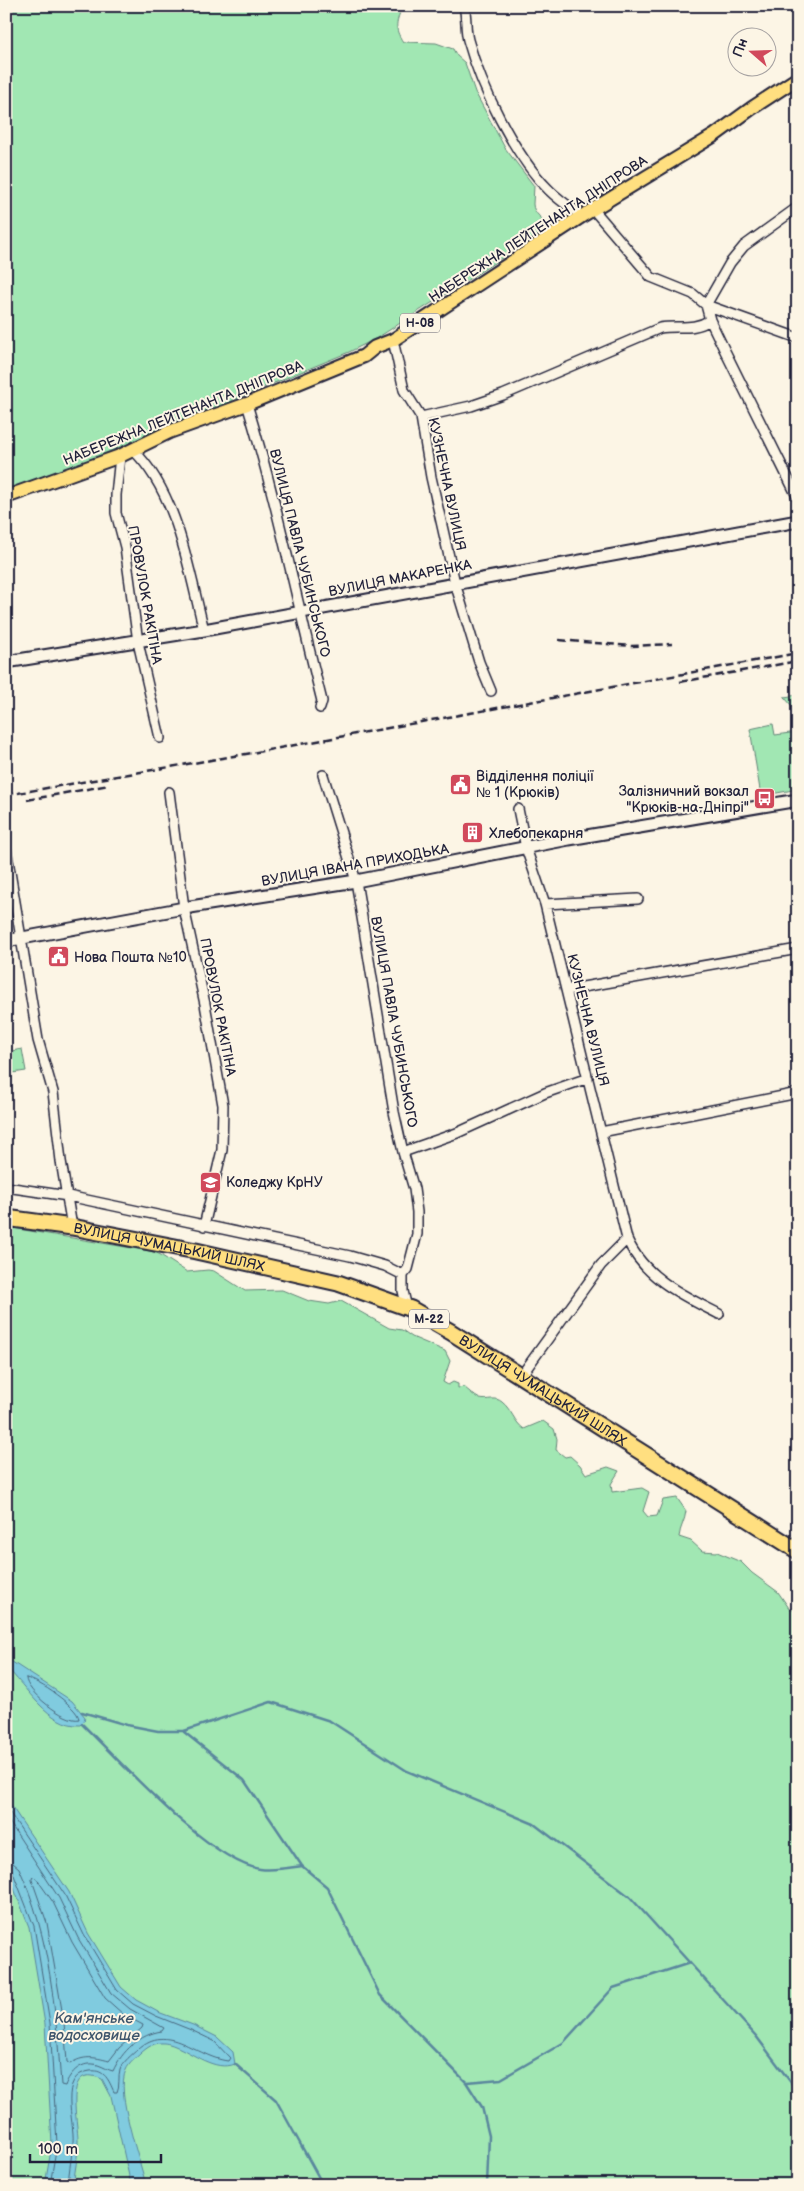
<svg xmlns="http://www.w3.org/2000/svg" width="804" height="2191" font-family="'Balsamiq Sans',sans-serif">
  <rect width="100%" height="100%" fill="#fcf5e5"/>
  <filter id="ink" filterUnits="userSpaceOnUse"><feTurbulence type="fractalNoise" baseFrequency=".02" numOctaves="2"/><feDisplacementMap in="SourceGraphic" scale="10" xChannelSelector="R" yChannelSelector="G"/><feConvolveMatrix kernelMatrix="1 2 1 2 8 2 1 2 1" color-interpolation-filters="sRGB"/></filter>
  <g filter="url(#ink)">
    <path fill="#a1e7b3" stroke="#628477" d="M6,6H402C397,22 393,27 403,42L436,43L453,49L457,56L465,63L475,92L505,148L534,186C534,192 533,198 533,204C533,214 544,219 550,227L377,338L349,352L60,472L6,492Z
      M798,695V707H793L784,697Z
      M773,724L775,735L798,732V789L761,796L750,729Z
      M22,1049L26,1071L6,1074V1052Z
      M6,1227L150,1251L159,1254L187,1272L208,1270L214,1271L245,1291L282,1290L309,1301L329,1304L341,1301L389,1328L402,1330L412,1337L445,1351L450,1361L443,1382L448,1385L453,1382L458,1384V1388L464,1387C469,1391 474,1396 480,1399C488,1401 495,1396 502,1402C512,1410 514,1422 524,1429L543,1421L554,1429L557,1439L556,1450L565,1457L570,1456L580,1465L586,1474L608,1467L619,1471L611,1484L612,1492L642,1488L649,1492L643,1511L648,1517L657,1516L663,1500L677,1498L686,1511C685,1521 680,1527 679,1537L691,1541L702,1551L717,1552L741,1562L752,1573L778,1592L789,1608L798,1611V2185H6Z"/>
    <path fill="#80cbdf" stroke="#5a879d" d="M6,1658L72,1701L85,1717L84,1721L80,1725C49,1727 26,1686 6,1667Z
      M6,1798L69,1892L88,1933L121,1987L136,2000L158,2012L193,2025L217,2037L233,2052L235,2064C215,2072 193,2053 175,2046C161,2040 152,2043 141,2053C136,2058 129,2063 126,2070C115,2092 140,2160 146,2185H131L111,2096L102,2079C61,2061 79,2123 78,2142C78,2156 75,2171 73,2185H45L52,2144L45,2024L29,1927L6,1868Z"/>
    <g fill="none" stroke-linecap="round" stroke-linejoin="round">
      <path stroke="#48667d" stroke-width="1" d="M26,1678C38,1680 78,1707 79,1719C66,1723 25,1691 26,1678Z
        M6,1807L65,1895L84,1935L117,1990L133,2004L156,2016L191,2030L214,2041L230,2058L228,2061C195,2057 168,2021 138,2049C132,2055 123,2061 120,2070C118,2077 120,2086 117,2092H114C109,2081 105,2069 90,2071C57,2075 75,2121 73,2142C72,2156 69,2170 68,2185
        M6,1817L59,1898L78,1938L111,1993L130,2009L164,2028L162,2031C140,2034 122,2051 113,2071C108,2070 104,2067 98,2065C82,2060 70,2072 65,2086L61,2085C56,2013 50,1935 19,1868L13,1863L6,1862
        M6,1868L12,1870L34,1926L50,2023L57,2144L50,2185
        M33,1877L36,1878L53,1902L72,1942L105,1998L124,2015L143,2025L142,2028L119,2048L109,2061C95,2057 83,2055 70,2064L67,2062L64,2022L47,1923L32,1880Z"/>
      <path stroke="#5a879d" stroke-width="2.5" d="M82,1712L127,1725L158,1731H184L271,1702L330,1721L407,1771L534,1824L630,1897L756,2036L798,2092
        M82,1724C121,1762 209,1861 260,1869C274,1871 288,1868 302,1866L327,1887L380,1995L466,2082L482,2107L489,2136L487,2185
        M184,1732L244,1780L302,1866
        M235,2064L276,2100L323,2185
        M467,2082L501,2079L563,2043L613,1988L690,1963"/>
      <defs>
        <path id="street" d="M464,6C467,18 465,29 468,40C481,87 514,155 549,190C559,200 571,208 582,216
          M798,207L744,246L730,263L706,305L710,320L724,349L798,498
          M593,209L651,277L693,294L706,305L798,338
          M393,340L404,390L421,417L431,477L455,583L479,662L491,691
          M247,404C277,502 297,602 322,701L320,708
          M421,417L471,406L503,395L660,328C678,325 693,331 710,320
          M133,450C178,493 189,572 204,630
          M120,456L116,495V513L125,547L138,642L160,738
          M323,775L356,881L394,1112L403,1152L414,1189L417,1212V1234L408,1269L403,1275
          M169,792L184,908L205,1004L223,1105L222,1150L204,1226
          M518,809L526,848L545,904L627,1239L601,1265L521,1376
          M6,848L38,1040L53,1092L61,1161L72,1227
          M545,904L638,899
          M566,990L798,949
          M601,1132L798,1093
          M403,1152L457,1133L545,1093L588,1078
          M6,1187L68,1196L350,1256L385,1266L403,1275
          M627,1239C644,1278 684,1296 719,1314
          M403,1275V1291L407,1308"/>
        <path id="secondary" d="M6,662L204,630L798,521
          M6,941L184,908L356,881L569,839L798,800"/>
        <path id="primary" d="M6,497L120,456L169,432L247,404L364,356L375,347L393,340L582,216L715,135L752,108L798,78"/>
        <g id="highway">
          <path id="s1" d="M6,1218L72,1227L196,1251L338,1283L411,1309L451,1332L798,1551"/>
        </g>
      </defs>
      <use href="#street" stroke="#22223b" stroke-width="12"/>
      <use href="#secondary" stroke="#22223b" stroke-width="15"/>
      <use href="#primary" stroke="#22223b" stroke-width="16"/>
      <use href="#highway" stroke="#22223b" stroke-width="19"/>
      <use href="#street" stroke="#fcf5e5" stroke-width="9"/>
      <use href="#secondary" stroke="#fcf5e5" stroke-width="11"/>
      <use href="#primary" stroke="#ffdf80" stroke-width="12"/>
      <use href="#highway" stroke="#ffdf80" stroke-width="15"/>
      <path stroke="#22223b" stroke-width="2.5" stroke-dasharray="8 4" stroke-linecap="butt" d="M559,640L632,646L672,644
        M680,682L798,661
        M6,795L246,754L798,653
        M27,800L109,785"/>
    </g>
  </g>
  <defs>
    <symbol id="civic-square" viewBox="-11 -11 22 22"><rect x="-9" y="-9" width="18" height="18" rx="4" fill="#d1495b" stroke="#fcf5e5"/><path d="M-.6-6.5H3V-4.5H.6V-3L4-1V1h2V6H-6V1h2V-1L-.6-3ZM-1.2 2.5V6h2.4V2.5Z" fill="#fff"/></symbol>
    <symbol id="bus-square" viewBox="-11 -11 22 22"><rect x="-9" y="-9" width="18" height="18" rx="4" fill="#d1495b" stroke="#fcf5e5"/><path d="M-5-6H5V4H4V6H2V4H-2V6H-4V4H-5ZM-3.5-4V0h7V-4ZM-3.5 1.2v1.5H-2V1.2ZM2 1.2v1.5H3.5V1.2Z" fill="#fff"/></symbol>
    <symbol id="building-square" viewBox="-11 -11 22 22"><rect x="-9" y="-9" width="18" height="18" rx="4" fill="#d1495b" stroke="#fcf5e5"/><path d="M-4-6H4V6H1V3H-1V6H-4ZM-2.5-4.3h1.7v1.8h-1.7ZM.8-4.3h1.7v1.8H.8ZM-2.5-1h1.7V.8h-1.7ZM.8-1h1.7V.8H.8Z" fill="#fff"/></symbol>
    <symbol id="school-square" viewBox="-11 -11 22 22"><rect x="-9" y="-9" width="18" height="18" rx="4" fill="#d1495b" stroke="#fcf5e5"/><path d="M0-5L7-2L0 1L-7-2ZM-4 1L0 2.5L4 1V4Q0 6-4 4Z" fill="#fff"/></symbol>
  </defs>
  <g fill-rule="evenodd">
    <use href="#civic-square" x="448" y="772" width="25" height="25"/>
    <use href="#bus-square" x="752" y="786" width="25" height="25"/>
    <use href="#building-square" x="460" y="820" width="25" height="25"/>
    <use href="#civic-square" x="46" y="944" width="25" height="25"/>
    <use href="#school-square" x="198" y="1170" width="25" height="25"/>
  </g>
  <g text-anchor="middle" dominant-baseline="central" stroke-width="4" stroke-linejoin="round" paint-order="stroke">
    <g fill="#fcf5e5" stroke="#63616e" stroke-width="1">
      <rect x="400" y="313.5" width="40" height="19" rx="4"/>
      <rect x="409" y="1309.5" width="40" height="19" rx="4"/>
    </g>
    <g font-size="12" font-weight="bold" fill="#22223b">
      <text x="420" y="323">Н-08</text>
      <text x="429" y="1319">М-22</text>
    </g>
    <g font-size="14" fill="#22223b" stroke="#fcf5e5">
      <text transform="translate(538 229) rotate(-33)">НАБЕРЕЖНА ЛЕЙТЕНАНТА ДНІПРОВА</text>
      <text transform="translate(183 413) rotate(-22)">НАБЕРЕЖНА ЛЕЙТЕНАНТА ДНІПРОВА</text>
      <text transform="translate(447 484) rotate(78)">КУЗНЕЧНА ВУЛИЦЯ</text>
      <text transform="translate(300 553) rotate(76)">ВУЛИЦЯ ПАВЛА ЧУБИНСЬКОГО</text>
      <text transform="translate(400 578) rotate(-11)">ВУЛИЦЯ МАКАРЕНКА</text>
      <text transform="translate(145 595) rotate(80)">ПРОВУЛОК РАКІТІНА</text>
      <text transform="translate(355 865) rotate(-10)">ВУЛИЦЯ ІВАНА ПРИХОДЬКА</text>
      <text transform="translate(218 1007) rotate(79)">ПРОВУЛОК РАКІТІНА</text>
      <text transform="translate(588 1020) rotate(76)">КУЗНЕЧНА ВУЛИЦЯ</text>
      <text transform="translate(394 1022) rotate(80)">ВУЛИЦЯ ПАВЛА ЧУБИНСЬКОГО</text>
      <text stroke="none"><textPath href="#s1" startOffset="166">ВУЛИЦЯ ЧУМАЦЬКИЙ ШЛЯХ</textPath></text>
      <text stroke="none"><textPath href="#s1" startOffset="571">ВУЛИЦЯ ЧУМАЦЬКИЙ ШЛЯХ</textPath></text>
    </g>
    <g font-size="14" fill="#22223b" stroke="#fcf5e5" text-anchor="start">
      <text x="476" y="776">Відділення поліції<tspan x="476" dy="16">№ 1 (Крюків)</tspan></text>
      <text x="749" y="791" text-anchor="end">Залізничний вокзал<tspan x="749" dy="16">"Крюкiв-на-Днiпрi"</tspan></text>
      <text x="489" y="833">Хлебопекарня</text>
      <text x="74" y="957">Нова Пошта №10</text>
      <text x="226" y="1182">Коледжу КрНУ</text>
    </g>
    <g font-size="15" font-style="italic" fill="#3e556c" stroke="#fcf5e5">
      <text x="94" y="2018">Кам'янське<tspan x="94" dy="17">водосховище</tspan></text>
    </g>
  </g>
  <rect width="804" height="2191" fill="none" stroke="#fcf5e5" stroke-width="25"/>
  <rect x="12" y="12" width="779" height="2166" fill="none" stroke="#22223b" stroke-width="2" filter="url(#ink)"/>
  <g transform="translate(752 52) rotate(290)"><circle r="24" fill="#fcf5e5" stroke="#a5a1a1"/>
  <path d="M0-4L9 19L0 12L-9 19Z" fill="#d1495b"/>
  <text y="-8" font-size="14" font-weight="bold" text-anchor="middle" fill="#22223b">Пн</text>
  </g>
  <path d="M30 2154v8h131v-8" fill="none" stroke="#22223b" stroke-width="2.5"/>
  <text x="38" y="2154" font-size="15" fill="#22223b" stroke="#fcf5e5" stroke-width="4" paint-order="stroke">100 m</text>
</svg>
